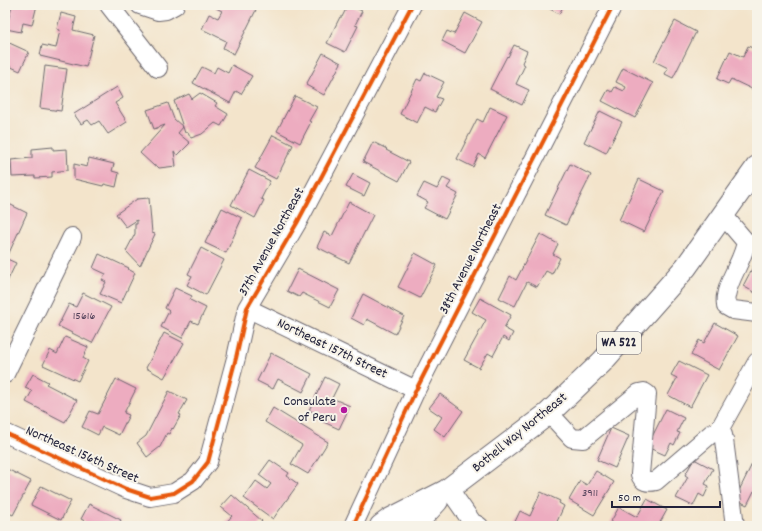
<svg xmlns="http://www.w3.org/2000/svg" width="762" height="531" font-family="Dekko,sans-serif">
  <rect width="100%" height="100%" fill="#f7f3e8"/>
  <filter id="ink" filterUnits="userSpaceOnUse"><feTurbulence type="fractalNoise" baseFrequency=".025" numOctaves="2"/><feDisplacementMap in="SourceGraphic" scale="8" xChannelSelector="R" yChannelSelector="G"/><feConvolveMatrix kernelMatrix="1 2 1 2 8 2 1 2 1" color-interpolation-filters="sRGB"/></filter>
  <filter id="wash" filterUnits="userSpaceOnUse"><feTurbulence type="fractalNoise" baseFrequency=".012" numOctaves="4" result="noise"/><feDisplacementMap in="SourceGraphic" scale="16" xChannelSelector="R" yChannelSelector="G"/><feGaussianBlur stdDeviation="0.9" result="paint"/><feColorMatrix in="noise" values="0 0 0 0 0 0 0 0 0 0 0 0 0 0 0 0 0 1.4 0 .05"/><feComposite in="paint" operator="in"/></filter>
  <g filter="url(#wash)">
    <rect width="100%" height="100%" fill="#f3e4cb"/>
    <g id="blocks">
      <path fill="#edacc0" d="M12,5H37L32,25L23,23L21,32L6,29Z
        M217,5H246L256,10L234,54L223,48L226,41L202,29L209,14L218,18L222,11L216,8Z
        M348,5H350L362,11L355,25L358,26L345,52L327,43L340,17H342Z
        M543,5H564L559,14Z
        M61,13L76,17L73,30L94,35L86,67L40,56L42,45L56,48L60,30L57,29Z
        M465,13L482,22L465,53L442,41L447,31L454,34Z
        M675,21L696,32L673,78L665,74L668,68L654,61Z
        M5,41L29,52L20,71L9,66L5,75Z
        M514,45L527,51L522,63L525,65L516,84L529,90L522,105L490,89L507,56L508,57Z
        M748,46L757,50V89L756,91L731,79L728,84L717,79L730,51L743,57Z
        M323,53L341,63L324,95L306,85Z
        M232,65L252,76L241,94L236,91L230,103L193,83L202,67L214,73L217,67L228,73Z
        M45,66L67,69L61,111L40,108Z
        M623,68L653,83L635,118L602,101L608,90L612,92L615,87L624,91L626,87L616,82Z
        M425,73L444,82L436,97L442,99L435,112L425,107L417,123L400,114L417,79L421,81Z
        M117,87L123,98L115,103L127,122L108,134L99,121L92,125L88,120L81,124L74,114Z
        M200,93L217,103L215,106L228,114L221,126L215,123L202,134L191,138L188,132L185,133L174,101L189,94L192,99Z
        M295,96L317,107L309,121L311,122L300,143L277,131Z
        M168,103L174,119L183,127L178,133L190,143L178,155L174,152L176,166L159,168L156,165L154,166L140,153L165,125L154,129L147,110Z
        M490,107L507,115L485,158L479,154L473,167L457,159L477,119L483,122Z
        M600,111L622,122L606,153L584,142Z
        M273,135L293,145L276,179L255,168Z
        M373,142L387,149L386,150L409,162L399,181L363,162Z
        M53,147V150L67,149L68,170L52,172V177L35,178V176L12,177L11,160L32,158V149Z
        M89,158L114,164L112,171L119,173L116,187L104,184L103,186L74,179V164L87,167Z
        M570,164L591,175L566,225L545,215Z
        M249,170L270,181L261,199L264,200L255,218L231,205Z
        M353,174L370,183L364,196L346,187Z
        M443,178L451,182L447,188L458,194L445,219L424,208L428,202L417,196L424,183L437,189Z
        M639,179L664,191L644,232L619,220Z
        M149,198L152,233L155,234L140,266L126,251L135,234V224H137V220L126,227L116,214L137,199Z
        M5,202L27,213L9,253L5,251Z
        M349,202L373,215L349,263L317,247L324,232L332,236Z
        M222,208L242,218L226,253L205,243Z
        M540,234L558,244L553,254L560,258L552,274L546,271L537,287L527,282L515,306L499,298L510,276L516,280Z
        M201,248L224,260L206,295L187,285L192,276L188,274Z
        M415,253L437,265L420,298L398,287Z
        M99,254L129,268L128,269L135,273L121,303L100,294L106,282L102,280L106,274L93,268Z
        M5,258L16,263L5,286Z
        M757,259V294L743,286Z
        M298,269L339,290L330,307L302,293L299,297L287,291Z
        M175,288L192,296L190,300L206,308L198,324L191,321L182,338L161,327L169,311L165,308Z
        M83,293L111,307L92,343L58,326L69,304L76,307Z
        M363,294L404,316L395,334L367,319L364,325L351,318Z
        M480,298L511,315L504,328L513,333L509,341L503,337L493,356L488,353L479,368L464,360L486,320L472,312Z
        M715,323L738,336L719,370L691,355L699,340L704,343Z
        M164,333L184,343L164,378L146,368Z
        M65,337L88,347L83,358L88,361L78,381L43,365L50,350L57,354Z
        M271,353L312,374L303,392L278,379L273,389L257,381Z
        M679,361L707,375L690,407L668,395L677,378L671,375Z
        M33,374L48,382L46,384L77,400L65,422L26,402L32,391L25,388Z
        M325,377L339,384L332,398L350,406L339,429L317,419L319,415L309,410Z
        M116,379L136,389L124,413L129,415L119,435L102,427L98,435L82,427L90,411L98,414Z
        M169,391L187,400L179,414L181,415L173,429L172,428L169,434L167,433L160,447L147,457L137,443L146,436Z
        M440,394L463,411L445,437L434,429L442,417L429,408Z
        M273,408L328,442L308,474L291,464L302,445L265,422Z
        M666,409L684,418L677,432L680,433L674,445L671,443L665,455L647,447Z
        M611,428L629,436L615,468L597,460Z
        M694,459L713,469L705,484L709,486L704,497L699,494L693,506L676,498L688,477L685,475Z
        M270,460L289,473L287,476L298,484L273,519L244,498L256,481L267,489L271,484L259,475Z
        M752,464L757,466V492L754,491L747,505L735,499Z
        M5,468L31,481L13,515L5,511Z
        M596,471L614,482L594,515L569,500L580,481L587,485Z
        M41,486L71,501L61,520L31,505Z
        M541,492L560,501L559,503L564,506L555,526H513L520,511L530,516Z
        M232,495L262,521L258,526H223L232,516L221,507Z
        M647,499L667,510L658,526H615L610,523L619,507L637,517Z
        M89,504L121,520L118,526H83L85,521L81,519Z"/>
    </g>
  </g>
  <g filter="url(#ink)">
    <use href="#blocks" fill-opacity="0" stroke="#6b666d" stroke-width="1"/>
    <g fill="none" stroke-linecap="round" stroke-linejoin="round">
      <defs>
        <path id="minor" d="M109,5L158,68
          M140,5L158,11L166,10L175,5
          M723,215L746,242C743,261 729,277 726,296C725,299 726,303 726,306L733,310L757,313
          M247,308L416,390
          M5,374L72,237
          M549,413L572,438L583,439L639,393L644,392L647,394L640,474C642,482 648,483 656,481L712,433L718,432L723,435L724,440L735,526
          M718,432L757,362
          M5,433L126,489L150,497L174,493L193,481L208,462L236,358L247,308L297,223L412,5
          M449,489L472,522L479,526
          M353,526L416,390L613,5"/>
        <path id="major" d="M381,526L389,520L446,491L549,413L602,362L686,267L757,167
          M414,526L437,501"/>
      </defs>
      <use href="#minor" stroke="#6b666d" stroke-width="20"/>
      <use href="#major" stroke="#6b666d" stroke-width="24"/>
      <path stroke="#6b666d" stroke-width="2.5" stroke-dasharray="3 3" stroke-linecap="butt" d="M748,5L757,10"/>
      <use href="#minor" stroke="#fff" stroke-width="18"/>
      <use href="#major" stroke="#fff" stroke-width="22"/>
      <defs>
        <path id="cycleway" d="M5,433L126,489L150,497L174,493L193,481L208,462L236,358L247,308L297,223L412,5
          M353,526L416,390L613,5"/>
      </defs>
      <use href="#cycleway" stroke="#f7f3e8" stroke-width="6"/>
      <use href="#cycleway" stroke="#e8590c" stroke-width="4"/>
    </g>
  </g>
  <circle fill="#b5179e" stroke="#f7f3e8" stroke-width="1.5" cx="344" cy="410" r="4"/>
  <g text-anchor="middle" dominant-baseline="central" stroke-width="4" stroke-linejoin="round" paint-order="stroke">
    <g font-size="12" fill="#55445c">
      <text x="84" y="316">15616</text>
      <text x="590" y="493">3911</text>
    </g>
    <rect fill="#f7f3e8" stroke="#62616f" stroke-width="1" x="597" y="332" width="44" height="22" rx="3"/>
    <g font-size="13" font-weight="bold" fill="#22223b">
      <text x="619" y="343">WA 522</text>
    </g>
    <g font-size="14" fill="#22223b" stroke="#f7f3e8">
      <text transform="translate(272 242) rotate(-61)">37th Avenue Northeast</text>
      <text transform="translate(471 259) rotate(-63)">38th Avenue Northeast</text>
      <text transform="translate(332 349) rotate(26)">Northeast 157th Street</text>
      <text transform="translate(520 433) rotate(-39)">Bothell Way Northeast</text>
      <text transform="translate(82 455) rotate(24)">Northeast 156th Street</text>
    </g>
    <g font-size="14" fill="#22223b" stroke="#f7f3e8" text-anchor="end">
      <text x="336" y="402">Consulate<tspan x="336" dy="16">of Peru</tspan></text>
    </g>
  </g>
  <rect width="762" height="531" fill="none" stroke="#f7f3e8" stroke-width="20"/>
  <path d="M612 501v6h108v-6" fill="none" stroke="#22223b" stroke-width="2"/>
  <text x="618" y="501" font-size="12" fill="#22223b" stroke="#f7f3e8" stroke-width="3" paint-order="stroke">50 m</text>
</svg>
